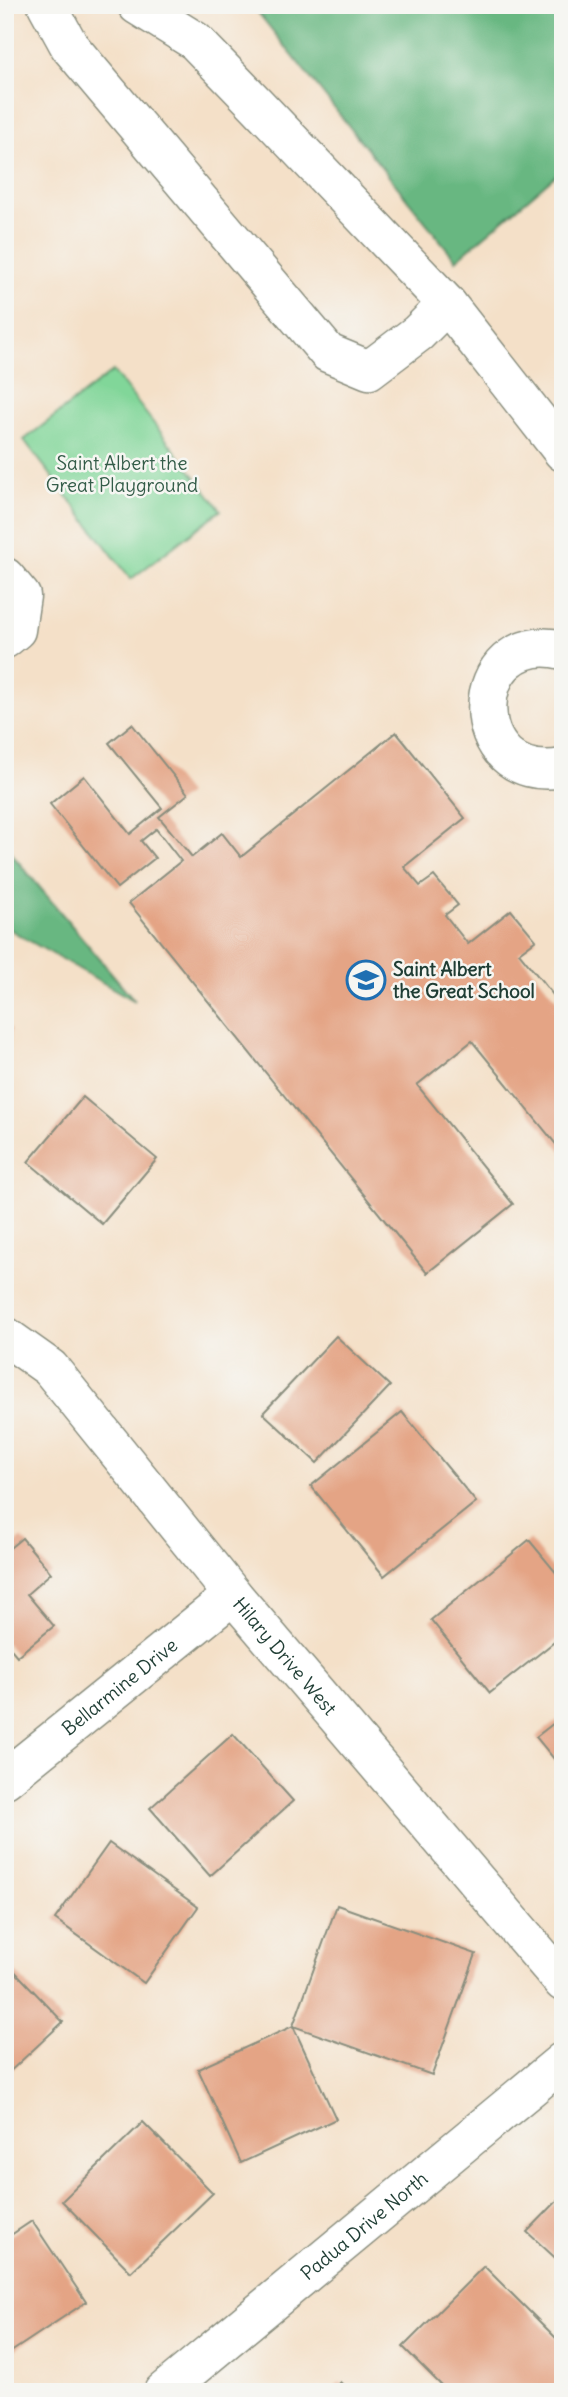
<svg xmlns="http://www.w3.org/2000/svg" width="568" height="2397" font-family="Delius,sans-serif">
  <rect width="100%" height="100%" fill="#f6f6f2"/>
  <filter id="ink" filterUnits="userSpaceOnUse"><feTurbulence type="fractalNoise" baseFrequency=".0143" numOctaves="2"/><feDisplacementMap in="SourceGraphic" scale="14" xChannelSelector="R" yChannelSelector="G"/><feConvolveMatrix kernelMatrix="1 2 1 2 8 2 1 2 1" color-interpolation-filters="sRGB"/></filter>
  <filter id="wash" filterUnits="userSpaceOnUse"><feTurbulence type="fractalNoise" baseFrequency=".00686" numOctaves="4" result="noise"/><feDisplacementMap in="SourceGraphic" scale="28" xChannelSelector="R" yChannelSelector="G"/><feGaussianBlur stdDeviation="1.57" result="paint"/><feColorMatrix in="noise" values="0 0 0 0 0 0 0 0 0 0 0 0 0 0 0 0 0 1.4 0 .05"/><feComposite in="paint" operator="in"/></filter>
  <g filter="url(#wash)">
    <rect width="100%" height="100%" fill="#f4e0c8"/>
    <path fill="#81d699" stroke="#508a66" stroke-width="2" d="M113,371L221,510L131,579L24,440Z"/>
    <path fill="#68b781" stroke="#447a5a" stroke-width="2" d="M252,5H563V169L456,260Z
      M5,846L135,1001L5,927Z"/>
    <g id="blocks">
      <path fill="#e4a485" d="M132,724L188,794L159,817L192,857L222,833L241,857L396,732L465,818L404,867L420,886L434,876L458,905L445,915L468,944L511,910L536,940L519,953L563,1007V1153L472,1041L417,1085L513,1204L427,1273L129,903L181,861L156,829L141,841L155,858L117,888L50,804L84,776L130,834L162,808L109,743Z
        M5,1028H11L7,1071H5Z
        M83,1097L157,1159L102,1224L28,1162Z
        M336,1336L390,1386L317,1463L263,1413Z
        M402,1412L476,1502L384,1576L311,1486Z
        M22,1538L51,1573L27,1594L54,1626L17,1656L5,1642V1552Z
        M529,1540L563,1581V1635L490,1693L431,1620Z
        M563,1716V1770L536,1737Z
        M233,1734L293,1801L210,1876L150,1808Z
        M109,1843L198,1907L144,1983L55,1919Z
        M337,1905L476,1954L432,2075L293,2026Z
        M5,1961L63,2022L5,2076Z
        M293,2026L336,2119L241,2163L198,2069Z
        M143,2122L213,2193L131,2272L62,2201Z
        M563,2195V2265L527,2232Z
        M32,2221L86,2302L5,2356V2239Z
        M484,2266L563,2345V2392H448L403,2347Z
        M340,2382L350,2392H331Z"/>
    </g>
  </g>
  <g filter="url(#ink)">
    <use href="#blocks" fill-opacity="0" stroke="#8a8e7e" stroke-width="2"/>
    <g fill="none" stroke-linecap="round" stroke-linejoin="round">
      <defs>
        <g id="minor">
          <path d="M47,5L70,47L328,353L369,370L418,333L447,304"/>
          <path d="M137,5L195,41L258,106L447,304L563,452"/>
          <path d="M5,577L21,596L16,630L5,639"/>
          <path d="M563,650C464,626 460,787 563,768"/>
          <path id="s1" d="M5,1336L50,1368L233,1595L563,1982"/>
          <path id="s2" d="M5,1779L233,1595"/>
          <path id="s3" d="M163,2392L563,2061"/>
        </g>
      </defs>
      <use href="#minor" stroke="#8a8e7e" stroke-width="41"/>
      <use href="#minor" stroke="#fff" stroke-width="38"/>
    </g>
  </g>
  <defs>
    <symbol id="school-ring" viewBox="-11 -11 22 22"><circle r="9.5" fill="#f6f6f2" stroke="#1f6fb2" stroke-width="1.5"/><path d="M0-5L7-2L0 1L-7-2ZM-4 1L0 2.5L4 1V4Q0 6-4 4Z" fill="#1f6fb2"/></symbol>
  </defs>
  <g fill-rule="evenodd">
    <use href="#school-ring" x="344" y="958" width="44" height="44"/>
  </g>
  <g text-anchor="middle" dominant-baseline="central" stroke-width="5" stroke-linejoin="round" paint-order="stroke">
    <g font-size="19" fill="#335c48" stroke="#f6f6f2">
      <text x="122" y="463">Saint Albert the<tspan x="122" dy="22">Great Playground</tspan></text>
    </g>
    <g font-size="19" font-weight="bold" fill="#1f3d34" stroke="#f6f6f2" text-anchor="start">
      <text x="393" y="969">Saint Albert<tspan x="393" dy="22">the Great School</tspan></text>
    </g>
    <g font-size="19" fill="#1f3d34" stroke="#f6f6f2">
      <text stroke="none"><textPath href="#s1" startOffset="427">Hilary Drive West</textPath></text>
      <text stroke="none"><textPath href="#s2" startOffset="147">Bellarmine Drive</textPath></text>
      <text stroke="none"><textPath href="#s3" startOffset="261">Padua Drive North</textPath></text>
    </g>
  </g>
  <rect width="568" height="2397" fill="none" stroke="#f6f6f2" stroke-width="28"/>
</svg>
